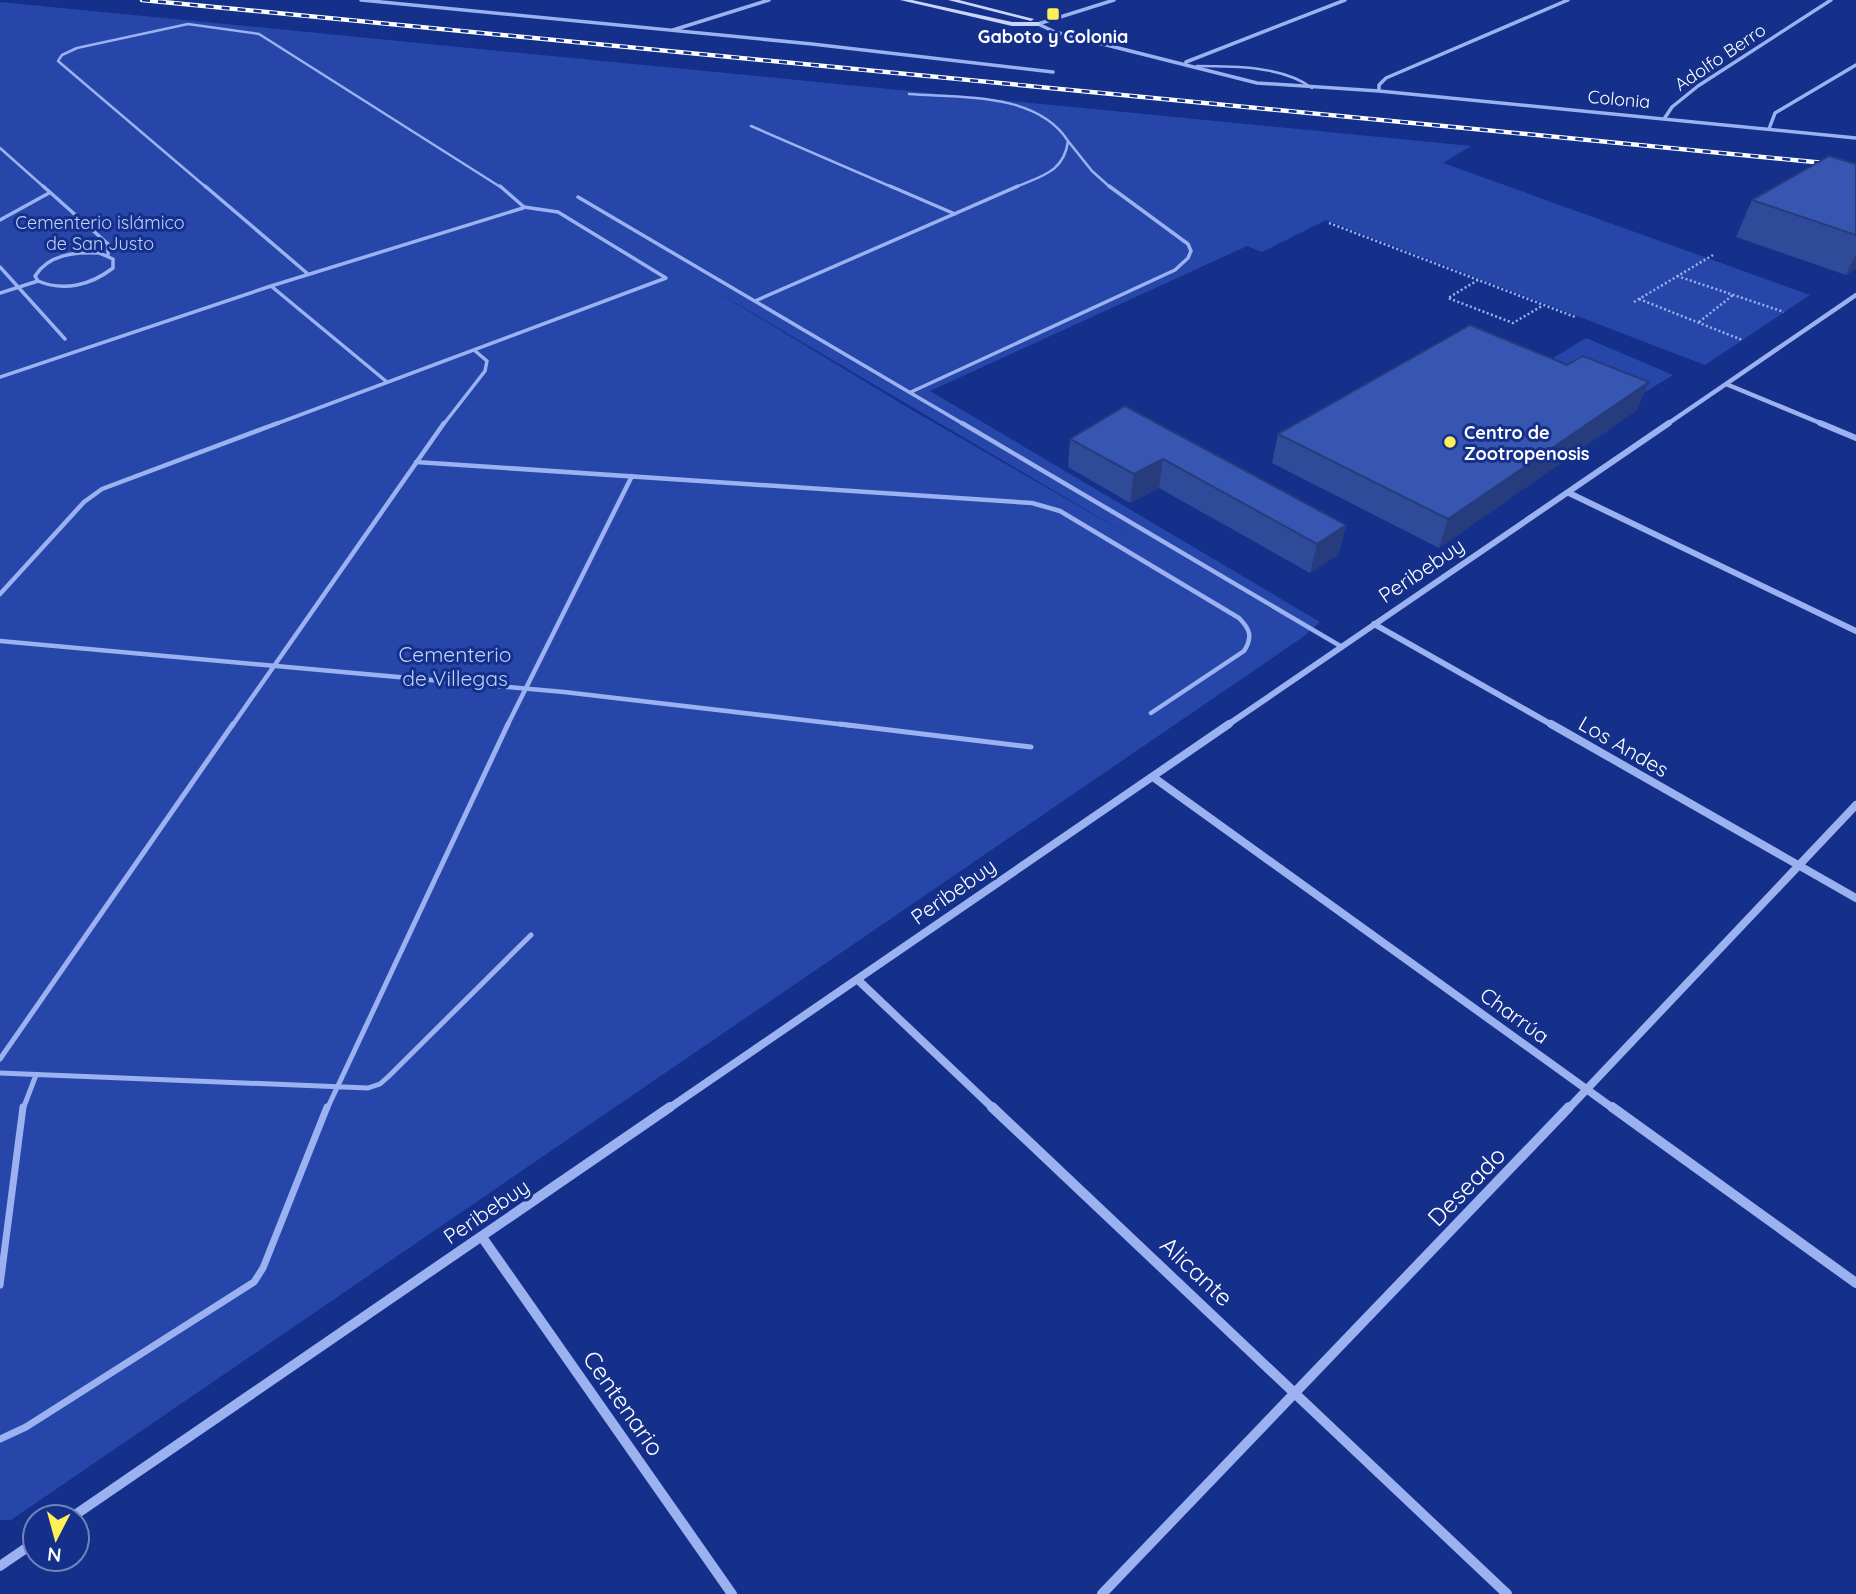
<svg xmlns="http://www.w3.org/2000/svg" width="1856" height="1594" font-family="Quicksand,sans-serif">
  <rect width="100%" height="100%" fill="#14308a"/>
  <path fill="#2647a9" fill-rule="evenodd" d="M0,2L1471,146L1443,163L1810,295L1705,365L1326,220L1262,252L1247,246L930,391L1320,622L1303,637L11,1520H0ZM702,283L1141,542L912,410Z
    M1586,338L1673,375L1640,395L1553,358Z"/>
  <g fill="none" stroke-linecap="round" stroke-linejoin="round">
    <path stroke="#9bb1f0" stroke-width="2.5" stroke-dasharray="2 2.5" stroke-linecap="butt" d="M1329,223L1575,317
      M1677,276L1784,312
      M1478,280L1448,298L1513,323L1542,306
      M1639,299L1742,340
      M1634,302L1713,255
      M1699,322L1733,295"/>
    <path stroke="#9bb1f0" stroke-width="2.5" d="M1197,66C1233,66 1283,66 1312,88
      M909,94C960,98 1037,92 1068,141C1064,173 1040,176 1014,188
      M751,126L894,188
      M1068,141L1092,171L1111,188
      M0,148L45,188
      M207,188L58,61L62,55L77,48L188,24L259,34L502,188"/>
    <path stroke="#9bb1f0" stroke-width="3.5" d="M43,186L108,244V255
      M205,186L308,274
      M890,186L955,214
      M578,197L965,425
      M0,220L49,193
      M99,253L113,259V268C91,285 64,292 38,281L35,276C49,254 75,252 99,253Z
      M0,267L65,339
      M271,286L387,382
      M0,293L38,281
      M755,301L1018,186
      M0,377L271,286L523,208
      M911,392L1175,270L1188,258L1191,251L1188,244L1109,186
      M273,425L666,278L558,212L524,207L500,186
      M443,425L485,371L487,361L474,350"/>
    <path stroke="#9bb1f0" stroke-width="4.5" d="M962,423L1342,647
      M416,462L1032,503L1060,511L1239,618C1250,629 1253,637 1244,651L1151,713
      M0,594L84,502L102,489L278,423
      M0,641L564,692L855,726
      M232,726L444,423
      M507,726L632,476"/>
    <path stroke="#9bb1f0" stroke-width="5" d="M840,724L1031,747
      M0,1059L233,724
      M0,1073L368,1088L380,1084L389,1076L531,935
      M23,1109L36,1075
      M327,1109L508,724"/>
    <path stroke="#9bb1f0" stroke-width="7" d="M0,1285L23,1107
      M0,1439L26,1427L254,1282L263,1268L327,1107"/>
    <path stroke="#9bb1f0" stroke-width="3.5" d="M361,0L812,44L1053,72
      M1038,24L1055,32L1257,83L1379,91L1856,138
      M1038,24L1114,0
      M673,30L769,0
      M1186,62L1345,0
      M1379,91V85L1386,78L1568,0
      M1664,119L1672,107L1698,86L1831,0
      M1769,129L1775,113L1856,65"/>
    <path stroke="#9bb1f0" stroke-width="4.5" d="M1726,384L1825,425
      M1666,425L1856,295"/>
    <path stroke="#9bb1f0" stroke-width="6" d="M1820,423L1856,438
      M1569,493L1856,631
      M1374,624L1554,726
      M1226,726L1669,423"/>
    <path stroke="#9bb1f0" stroke-width="8" d="M1551,724L1856,898
      M1153,777L1614,1109
      M858,980L994,1109
      M668,1109L1229,724
      M1568,1109L1856,805"/>
    <path stroke="#9bb1f0" stroke-width="10" d="M992,1107L1507,1594
      M1612,1107L1856,1283
      M482,1237L732,1594
      M72,1517L670,1107
      M0,1566L35,1542
      M1102,1594L1569,1107"/>
    <path fill="#c9d5fb" fill-rule="evenodd" d="M900,0H912L1012,22H1038L1041,24L1038,26H1012Z
      M948,0H959L1034,19L1031,21Z"/>
    <defs>
      <path id="rail" d="M142,0L1856,166"/>
    </defs>
    <use href="#rail" stroke="#fff" stroke-width="4.5"/>
    <use href="#rail" stroke="#14308a" stroke-width="2.5" stroke-dasharray="8" stroke-linecap="butt"/>
  </g>
  <path fill="#2f4a99" d="M1856,164V269L1846,275L1736,237L1752,200Z
    M1125,406L1346,525L1339,554L1310,573L1159,488L1130,503L1068,467L1070,439Z
    M1637,410L1439,548L1272,463L1278,434Z"/>
  <path fill="#263c7d" d="M1856,254V269L1846,275Z
    M1649,382L1637,410L1439,548L1448,519Z
    M1163,459L1159,488L1130,503L1134,474Z
    M1346,525L1339,554L1310,573L1317,544Z"/>
  <path fill="#3756b2" stroke="#263c7d" stroke-width="2" d="M1829,156L1856,164V235L1752,200Z
    M1470,325L1567,365L1583,356L1649,382L1448,519L1278,434Z
    M1125,406L1346,525L1317,544L1163,459L1134,474L1070,439Z"/>
  <g fill="#fff05a" stroke="#14308a" stroke-width="2.5">
    <rect x="1046" y="7" width="14" height="14" rx="3.5"/>
    <circle cx="1450" cy="442" r="7"/>
  </g>
  <g text-anchor="middle" dominant-baseline="central" stroke-width="6" stroke-linejoin="round" paint-order="stroke">
    <g font-size="18" font-weight="bold" fill="#fff" stroke="#14308a">
      <text x="1053" y="36">Gaboto y Colonia</text>
      <text x="1464" y="432" text-anchor="start">Centro de<tspan x="1464" dy="21">Zootropenosis</tspan></text>
    </g>
    <g font-size="18" fill="#fff" stroke="#14308a">
      <text transform="translate(1720 57) rotate(-34)">Adolfo Berro</text>
      <text transform="translate(1619 99) rotate(5)">Colonia</text>
    </g>
    <g font-size="18" fill="#c1d0fc" stroke="#14308a">
      <text x="100" y="222">Cementerio islámico<tspan x="100" dy="21">de San Justo</tspan></text>
    </g>
    <g font-size="21" fill="#fff" stroke="#14308a">
      <text transform="translate(1421 570) rotate(-34)">Peribebuy</text>
      <text transform="translate(1624 746) rotate(30)">Los Andes</text>
      <text transform="translate(953 891) rotate(-35)">Peribebuy</text>
      <text transform="translate(1515 1015) rotate(36)">Charrúa</text>
      <text transform="translate(486 1211) rotate(-34)">Peribebuy</text>
    </g>
    <g font-size="21" fill="#c1d0fc" stroke="#14308a">
      <text x="455" y="654">Cementerio<tspan x="455" dy="24">de Villegas</tspan></text>
    </g>
    <g font-size="24" fill="#fff" stroke="#14308a">
      <text transform="translate(1466 1186) rotate(-46)">Deseado</text>
      <text transform="translate(1197 1271) rotate(43)">Alicante</text>
      <text transform="translate(624 1403) rotate(55)">Centenario</text>
    </g>
  </g>
  <g transform="translate(56 1538) rotate(186)"><circle r="33" fill="#14308a" stroke="#7283b9" stroke-width="2"/>
  <path d="M0-5L12 26L0 18L-12 26Z" fill="#fff05a"/>
  <text y="-10" font-size="19" font-weight="bold" text-anchor="middle" fill="#ffffff">N</text>
  </g>
</svg>
